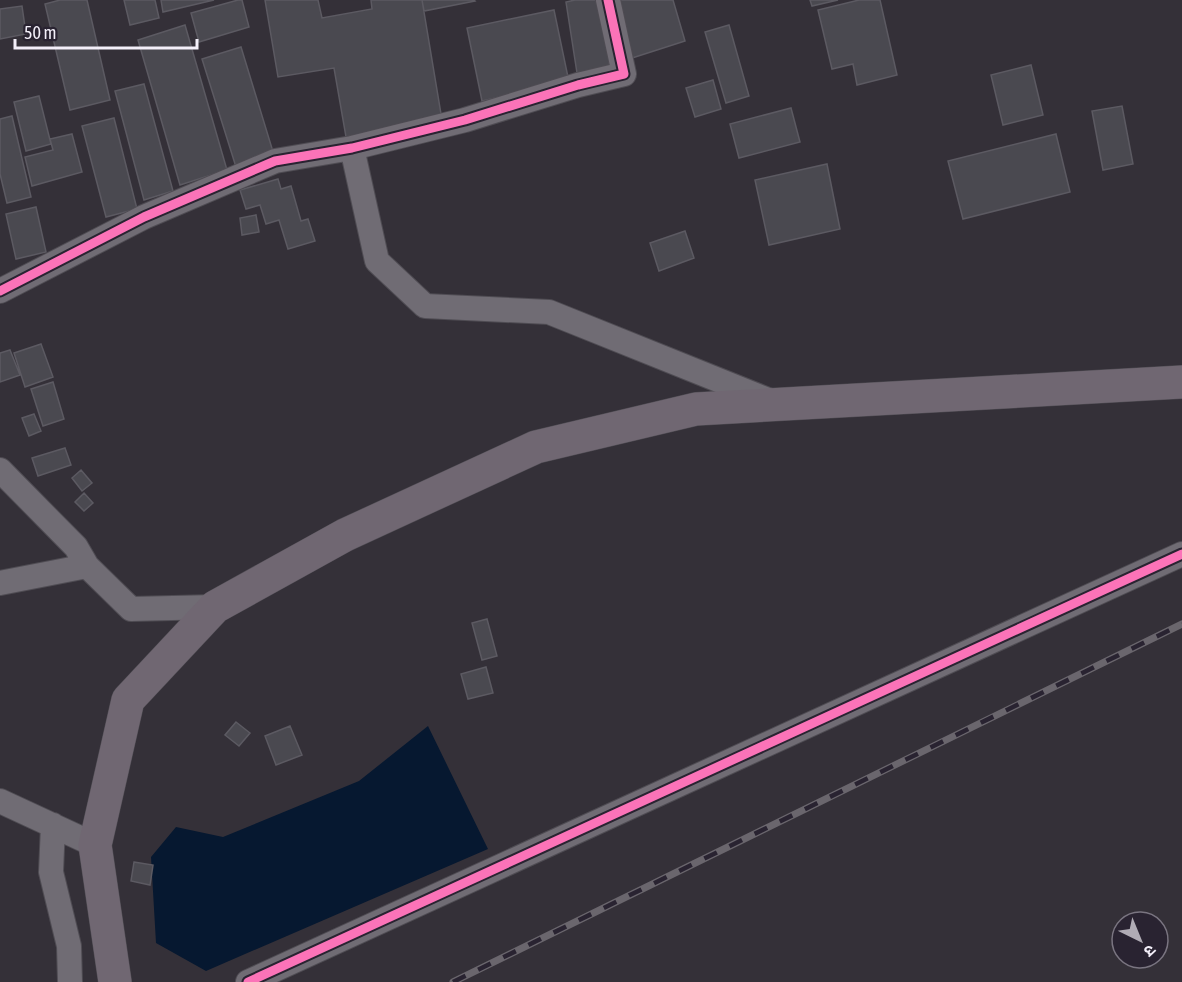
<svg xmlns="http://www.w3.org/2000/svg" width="1182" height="982" font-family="'Asap Condensed','Noto Sans Devanagari',sans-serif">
  <rect width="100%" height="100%" fill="#343038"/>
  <path fill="#061830" d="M428,726L488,849L206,971L156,943L151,857L176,827L223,837L359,781Z"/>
  <path fill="#4a4950" stroke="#5c5a62" stroke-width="1.5" d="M60,0H87L110,100L70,110L45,4Z
    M124,0H155L159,18L130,25Z
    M161,0H214L163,12Z
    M238,0H242L249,27L199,42L191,13Z
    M265,0H318L322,18L372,9L371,0H422L442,120L346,137L334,68L278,77Z
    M422,0H474L475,1L424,11Z
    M575,0H600L610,68L577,73L566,2Z
    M612,0H673L685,41L629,59Z
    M810,0H838L812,6Z
    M859,0H880L897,75L857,85L853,64L832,69L818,10Z
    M22,6L26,34L0,39V9Z
    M554,10L569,82L482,101L467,28Z
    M185,25L227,170L180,185L138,40Z
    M729,25L749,96L726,103L705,32Z
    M241,47L274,155L236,167L202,59Z
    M1031,65L1043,115L1003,125L991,75Z
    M713,80L721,109L695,117L686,88Z
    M144,84L173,191L144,200L115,91Z
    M39,96L51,144L26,151L14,102Z
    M1122,106L1133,164L1103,170L1092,111Z
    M791,108L800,142L739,158L730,124Z
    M12,116L31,197L7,203L0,174V119Z
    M114,118L137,209L106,217L82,126Z
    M72,134L82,172L32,186L25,157L53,150L50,139Z
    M1056,134L1070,192L963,219L948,161Z
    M827,164L840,229L769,245L755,180Z
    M278,179L281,189L291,186L301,221L308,219L315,241L288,249L279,220L266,224L260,205L246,209L240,190Z
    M36,207L46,252L16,259L6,214Z
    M256,215L259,232L242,235L240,218Z
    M685,231L694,258L659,271L650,243Z
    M41,344L53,377L25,387L14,353Z
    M10,350L20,375L0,382V353Z
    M53,382L64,419L43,426L31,389Z
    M34,414L41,431L29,436L22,418Z
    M65,448L71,465L38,476L32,458Z
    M81,470L92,483L82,491L72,478Z
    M84,493L93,503L84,511L75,502Z
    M487,619L497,656L482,660L472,623Z
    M486,667L493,693L468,699L461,674Z
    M236,722L250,733L239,746L225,735Z
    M290,726L302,755L276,765L265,736Z
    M134,862L153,865L150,885L131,881Z"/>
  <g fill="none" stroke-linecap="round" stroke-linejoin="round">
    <defs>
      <path id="street" d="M352,148L377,261L425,306L549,312L773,402
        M0,291L144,217L275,161L352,148L465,120L578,85L624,74L608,0
        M0,470L76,547L87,566L0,583
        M87,566L131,609L215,607
        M0,801L95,845
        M53,825L51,872L69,946L70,982
        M248,982L1182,554"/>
      <path id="primary" d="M115,982L95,845L128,700L215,607L345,535L536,447L696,409L1182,382"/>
    </defs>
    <use href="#street" stroke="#4f4c53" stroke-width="26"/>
    <use href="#primary" stroke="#4f4c53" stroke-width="34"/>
    <use href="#street" stroke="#706c74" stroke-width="24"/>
    <use href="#primary" stroke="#706772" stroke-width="33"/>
    <defs>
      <path id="rail" d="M453,982L1182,624"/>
    </defs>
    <use href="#rail" stroke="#6a666d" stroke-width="7"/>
    <use href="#rail" stroke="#292331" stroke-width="4.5" stroke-dasharray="14" stroke-linecap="butt"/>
    <defs>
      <path id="cycleway" d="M0,291L144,217L275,161L352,148L465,120L578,85L624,74L608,0
        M248,982L1182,554"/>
    </defs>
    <use href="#cycleway" stroke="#292331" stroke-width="13"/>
    <use href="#cycleway" stroke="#fb73b8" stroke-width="9"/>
  </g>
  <g transform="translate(1140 940) rotate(137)"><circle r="28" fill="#292331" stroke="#7a7581" stroke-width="1.5"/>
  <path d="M0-4.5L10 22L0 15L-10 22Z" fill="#b0acb5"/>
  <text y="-9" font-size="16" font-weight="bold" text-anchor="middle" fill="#f3eff9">उ</text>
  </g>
  <path d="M15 39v9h182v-9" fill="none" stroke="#f3eff9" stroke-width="3"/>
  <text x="24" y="39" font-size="18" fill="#f3eff9" stroke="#292331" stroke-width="4.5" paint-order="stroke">50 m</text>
</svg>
